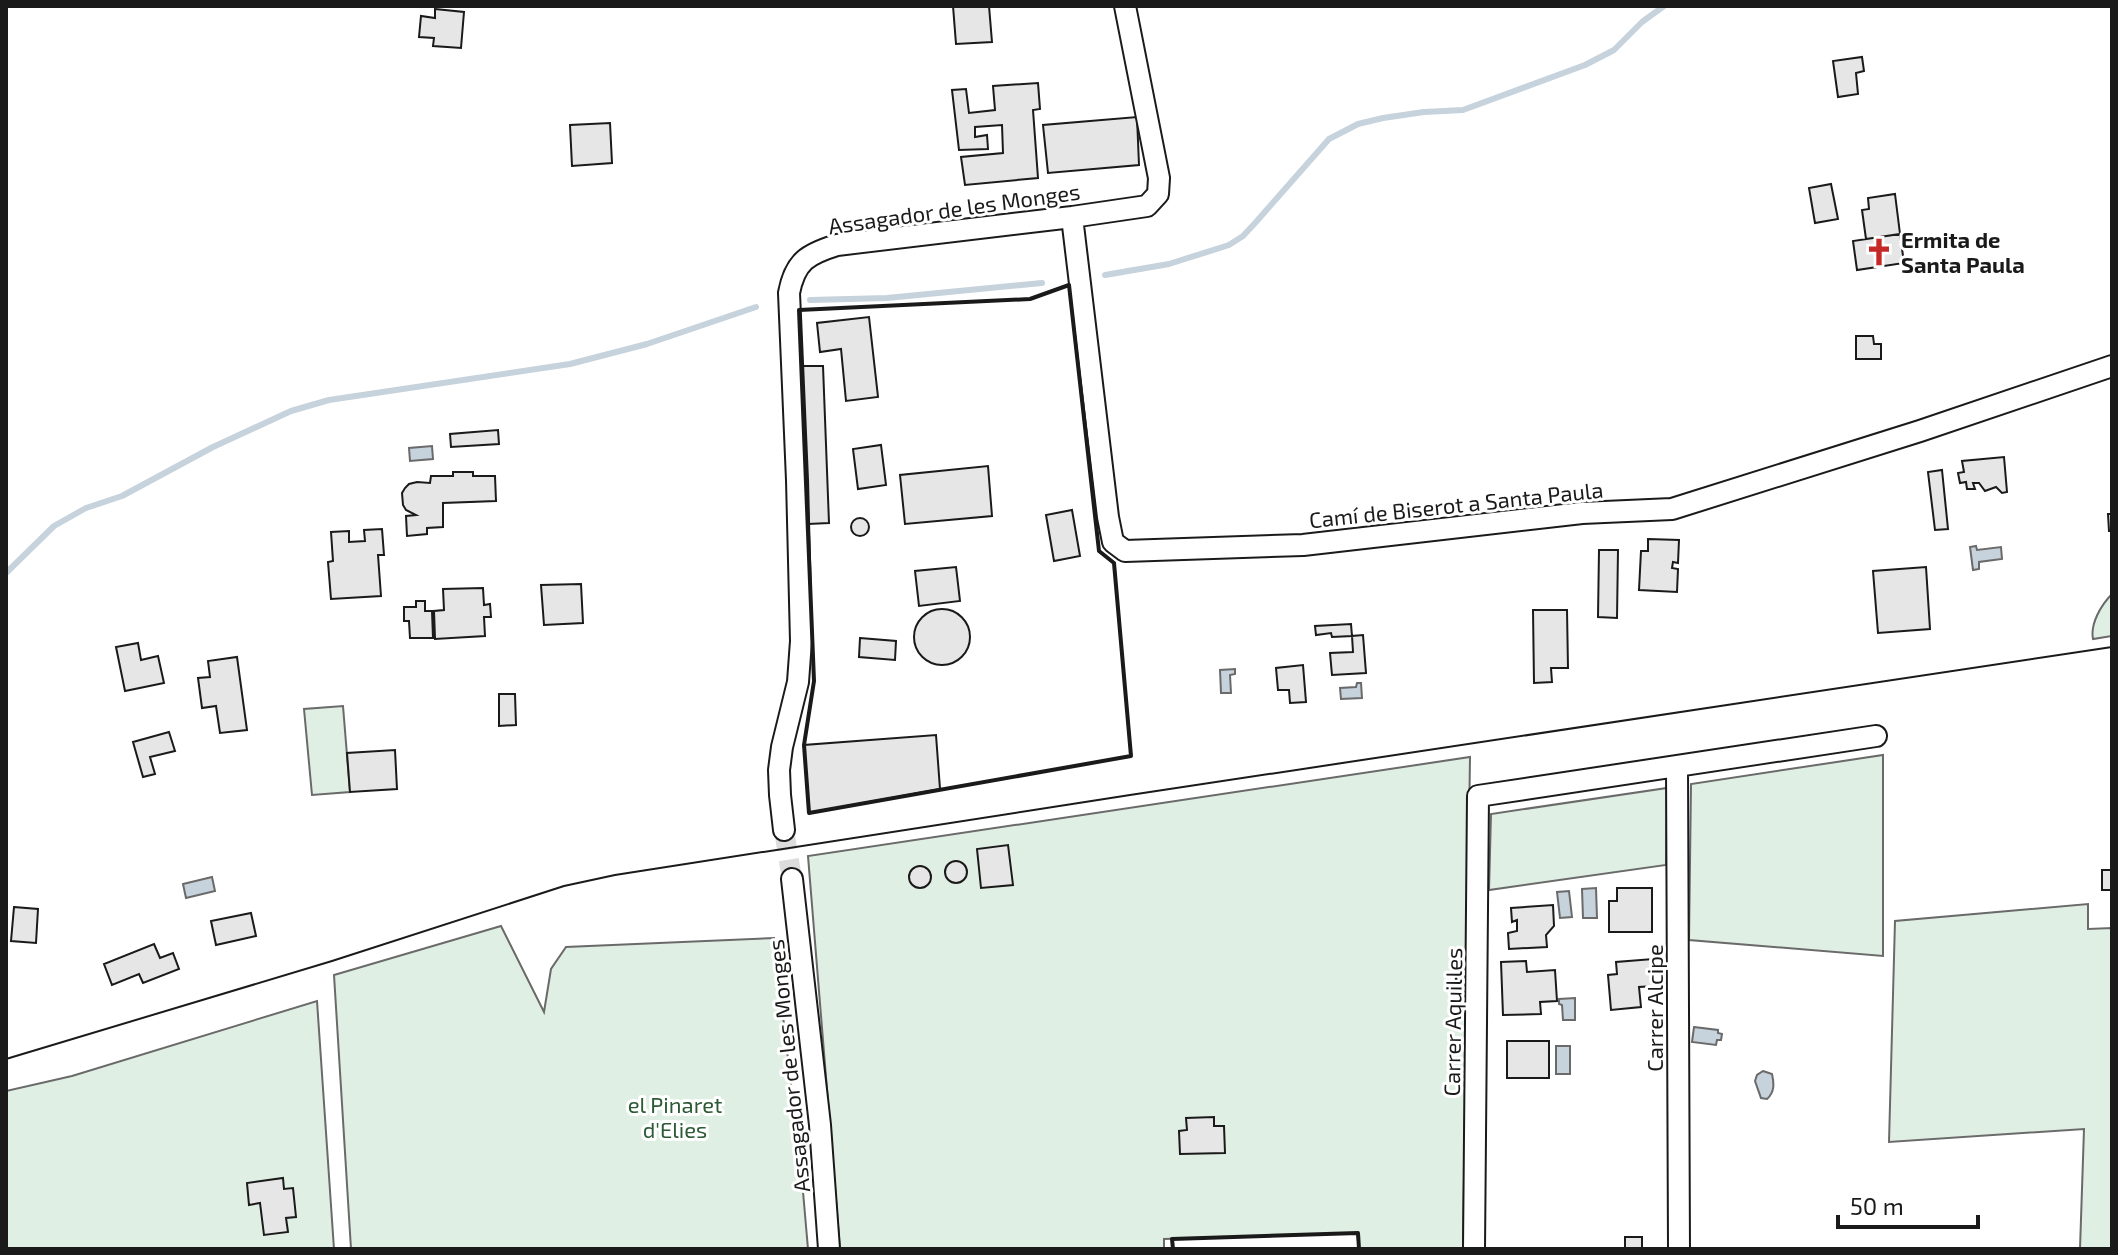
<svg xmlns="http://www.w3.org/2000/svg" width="2118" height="1255" font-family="'Exo 2',sans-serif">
  <rect width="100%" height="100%" fill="#fff"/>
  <path fill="#e0efe3" stroke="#6a6a6a" stroke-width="2" d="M2112,594V636L2093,639C2090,624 2101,605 2112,594Z
    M343,706L350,792L312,795L304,709Z
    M1883,755V956L1689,940L1691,784Z
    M1470,757L1463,1249H1359L1357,1233L1164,1239V1249H840L808,856Z
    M1667,788L1666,865L1489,890L1491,814Z
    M2088,904V929L2112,928V1249H2080L2084,1129L1889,1142L1895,921Z
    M501,926L544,1012L551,969L566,947L774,938L802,1180L808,1249H351L334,975Z
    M317,1001L334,1249H6V1091L72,1076Z"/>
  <path fill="#c6d2dc" stroke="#6a6a6a" stroke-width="2" d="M432,446L433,459L410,461L409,448Z
    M1976,546L1977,550L2001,547L2002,559L1979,562V569L1973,570L1970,547Z
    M1235,669V674L1230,675L1231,693H1221L1220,670Z
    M1357,683H1361L1362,698L1341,699L1340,688L1356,687Z
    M212,877L215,891L186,898L183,884Z
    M1596,888L1597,918H1583L1582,889Z
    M1569,891L1572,917L1560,918L1557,892Z
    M1575,998V1020H1563L1562,1005L1559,1004V999Z
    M1694,1027L1718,1030V1033L1722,1034L1721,1040H1717L1716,1045L1692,1042Z
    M1556,1046H1570V1074H1556Z
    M1763,1071L1772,1074C1774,1083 1775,1092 1767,1099L1761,1098L1755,1081L1757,1075Z"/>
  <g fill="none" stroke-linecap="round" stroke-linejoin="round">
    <path stroke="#c6d2dc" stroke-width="6" d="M1105,275L1169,264L1229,245L1243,236L1256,222L1329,139L1358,124L1383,118L1424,112L1463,110L1585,65L1614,50L1642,22L1664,6
      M810,300L887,298L1042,283
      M6,573L54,526L86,508L122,496L213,447L291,411L329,400L570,364L647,344L756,307"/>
  </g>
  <path fill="#e6e6e6" stroke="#1a1a1a" stroke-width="2" d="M953,6H989L992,42L956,44Z
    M435,9L464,12L461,48L433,46L434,38L419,37L421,16L435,18Z
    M1862,57L1864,71L1856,73L1858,94L1838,97L1833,61Z
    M1038,83L1040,109L1033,110L1038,178L965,185L961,157L1003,153L1002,125L975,127V137L987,135L988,149L959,150L952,90L966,89L969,113L995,110L993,86Z
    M1137,117L1139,165L1048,173L1043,125Z
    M610,123L612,163L572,166L570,125Z
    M1831,184L1838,219L1815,223L1809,188Z
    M1895,194L1900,234L1866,239L1862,210L1869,209L1868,198Z
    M1900,234L1904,263L1857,270L1853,241Z
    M869,317L878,397L846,401L841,349L820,352L817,323Z
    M1856,336H1873L1874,344H1881V359H1856Z
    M802,366H823L829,523L808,524Z
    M498,430L499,444L451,447L450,434Z
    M881,445L886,485L858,489L853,449Z
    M2004,457L2007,492L2002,493L1996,487L1985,491L1979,483H1973L1975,489H1967L1966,482L1960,483L1958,473L1964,472L1962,461Z
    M988,466L992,516L905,524L900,475Z
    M1942,470L1948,529L1935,530L1928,472Z
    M453,472H473V476H495L496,501L443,503V527L427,528V534L407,536L406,516L416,515L406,510L403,505L402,493L405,488L409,484L417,482L430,483L431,476H453Z
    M1072,510L1080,556L1054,561L1046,515Z
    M2108,514H2112V531H2109Z
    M851 527a9 9 0 1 1 18 0a9 9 0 1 1-18 0Z
    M382,529L384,555H378L381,596L331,599L328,562L333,561L331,532L349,531V542L365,541L364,530Z
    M1648,539L1679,540L1678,563L1673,562L1672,568L1678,569L1677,592L1639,590L1641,551H1648Z
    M1599,550H1618L1617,618L1598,617Z
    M956,567L960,601L919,606L915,571Z
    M1926,567L1930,629L1878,633L1873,571Z
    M581,584L583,623L544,625L541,585Z
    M483,588L484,605L490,604L491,617H484L485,636L435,639L434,611L444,610L443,589Z
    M416,601H425V611H432L433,638H410L409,621H404V607H416Z
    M914 637a28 28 0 1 1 56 0a28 28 0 1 1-56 0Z
    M1533,610H1567L1568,668H1551L1552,682L1534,683Z
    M1351,624L1352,636L1332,637L1331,633L1316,635L1315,626Z
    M1363,635L1366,673L1332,675L1330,653L1353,652L1352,636Z
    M860,638L896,641L895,660L859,657Z
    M138,643L141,660L158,656L164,683L125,691L116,647Z
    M237,657L247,730L220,733L216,706L202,708L198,678L210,677L208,661Z
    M1303,665L1306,702L1290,703L1289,690H1278L1276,668Z
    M499,694H515L516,725L499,726Z
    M169,732L175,751L150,757L155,774L143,777L133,742Z
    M936,735L940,789L809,813L804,745Z
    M395,750L397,789L350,792L347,753Z
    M1008,845L1013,885L981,888L977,849Z
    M945 872a11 11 0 1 1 22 0a11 11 0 1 1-22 0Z
    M909 877a11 11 0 1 1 22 0a11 11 0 1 1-22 0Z
    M2102,870H2112V890H2102Z
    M1617,888H1652V932H1609V901H1617Z
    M1553,905L1554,926L1546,935L1547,947L1509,949L1508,933L1517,931V920L1512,922L1511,908Z
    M14,907L38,909L36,943L11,941Z
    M251,913L256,936L216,945L211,921Z
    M154,944L160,958L173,953L179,969L143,983L139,974L112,985L104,964Z
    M1653,959L1656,986L1639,987L1641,1007L1611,1010L1608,975L1617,974L1616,962Z
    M1526,961L1527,972L1555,970L1557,1001L1540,1002L1541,1014L1503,1015L1501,962Z
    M1507,1041H1549V1078H1507Z
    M1214,1117V1126H1224L1225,1153L1180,1154L1179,1131L1187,1130L1186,1118Z
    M283,1178L284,1189L293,1188L296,1217L286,1218L288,1232L264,1235L260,1203L249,1205L247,1183Z
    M1625,1237H1642V1249H1625Z"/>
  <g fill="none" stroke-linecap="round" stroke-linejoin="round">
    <path stroke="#ddd" stroke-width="20" stroke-dasharray="20 10" stroke-linecap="butt" d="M784,830L792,879"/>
    <defs>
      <path id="minor" d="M1072,217L1108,517L1113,542L1125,551L1303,545L1582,513L1672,509L1920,431L2112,366
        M1677,767L1679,1249
        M784,830L780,795L779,770L782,747L798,682L801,641L797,480L789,293C795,261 808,254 837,245L1072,217L1147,206L1158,194L1159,178L1125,6
        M792,879L820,1125L829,1249
        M1474,1249L1478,796L1876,736"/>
    </defs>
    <use href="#minor" stroke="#1a1a1a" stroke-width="24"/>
    <use href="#minor" stroke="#fff" stroke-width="20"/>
    <path stroke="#1a1a1a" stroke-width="2" d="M6,1059L332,961L564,886L615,875L1130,795L2112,647"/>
    <path stroke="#1a1a1a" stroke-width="4" d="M1069,285L1099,551L1114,563L1131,756L809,813L804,745L814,681L799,310L1030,299Z
      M1173,1249L1172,1239L1358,1233L1359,1249"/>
  </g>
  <defs>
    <symbol id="church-bare" viewBox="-9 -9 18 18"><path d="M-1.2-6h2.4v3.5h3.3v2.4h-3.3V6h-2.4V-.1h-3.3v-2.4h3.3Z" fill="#c62828" stroke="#fff" stroke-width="2.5" paint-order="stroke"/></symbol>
  </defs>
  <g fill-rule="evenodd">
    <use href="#church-bare" x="1859" y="232" width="40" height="40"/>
  </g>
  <g text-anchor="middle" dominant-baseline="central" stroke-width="6" stroke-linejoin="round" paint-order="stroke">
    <g font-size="22" fill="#1a1a1a" stroke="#fff">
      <text transform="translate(954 208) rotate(-8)">Assagador de les Monges</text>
      <text transform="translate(1456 504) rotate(-6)">Camí de Biserot a Santa Paula</text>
      <text transform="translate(1654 1008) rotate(-90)">Carrer Alcipe</text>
      <text transform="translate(1452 1022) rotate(-89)">Carrer Aquil·les</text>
      <text transform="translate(788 1066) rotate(-96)">Assagador de les Monges</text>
    </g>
    <g font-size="22" font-weight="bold" fill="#1a1a1a" stroke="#fff" text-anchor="start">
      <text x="1901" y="239">Ermita de<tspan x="1901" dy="25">Santa Paula</tspan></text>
    </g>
    <g font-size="22" fill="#2b5a34" stroke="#fff">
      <text x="675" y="1104">el Pinaret<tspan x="675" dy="25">d'Elies</tspan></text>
    </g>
  </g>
  <rect width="2118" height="1255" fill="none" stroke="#1a1a1a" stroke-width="16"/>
  <path d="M1838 1215v12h140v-12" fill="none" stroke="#1a1a1a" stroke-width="4"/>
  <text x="1850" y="1215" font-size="24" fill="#1a1a1a" stroke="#ffffff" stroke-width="6" paint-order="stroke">50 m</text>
</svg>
